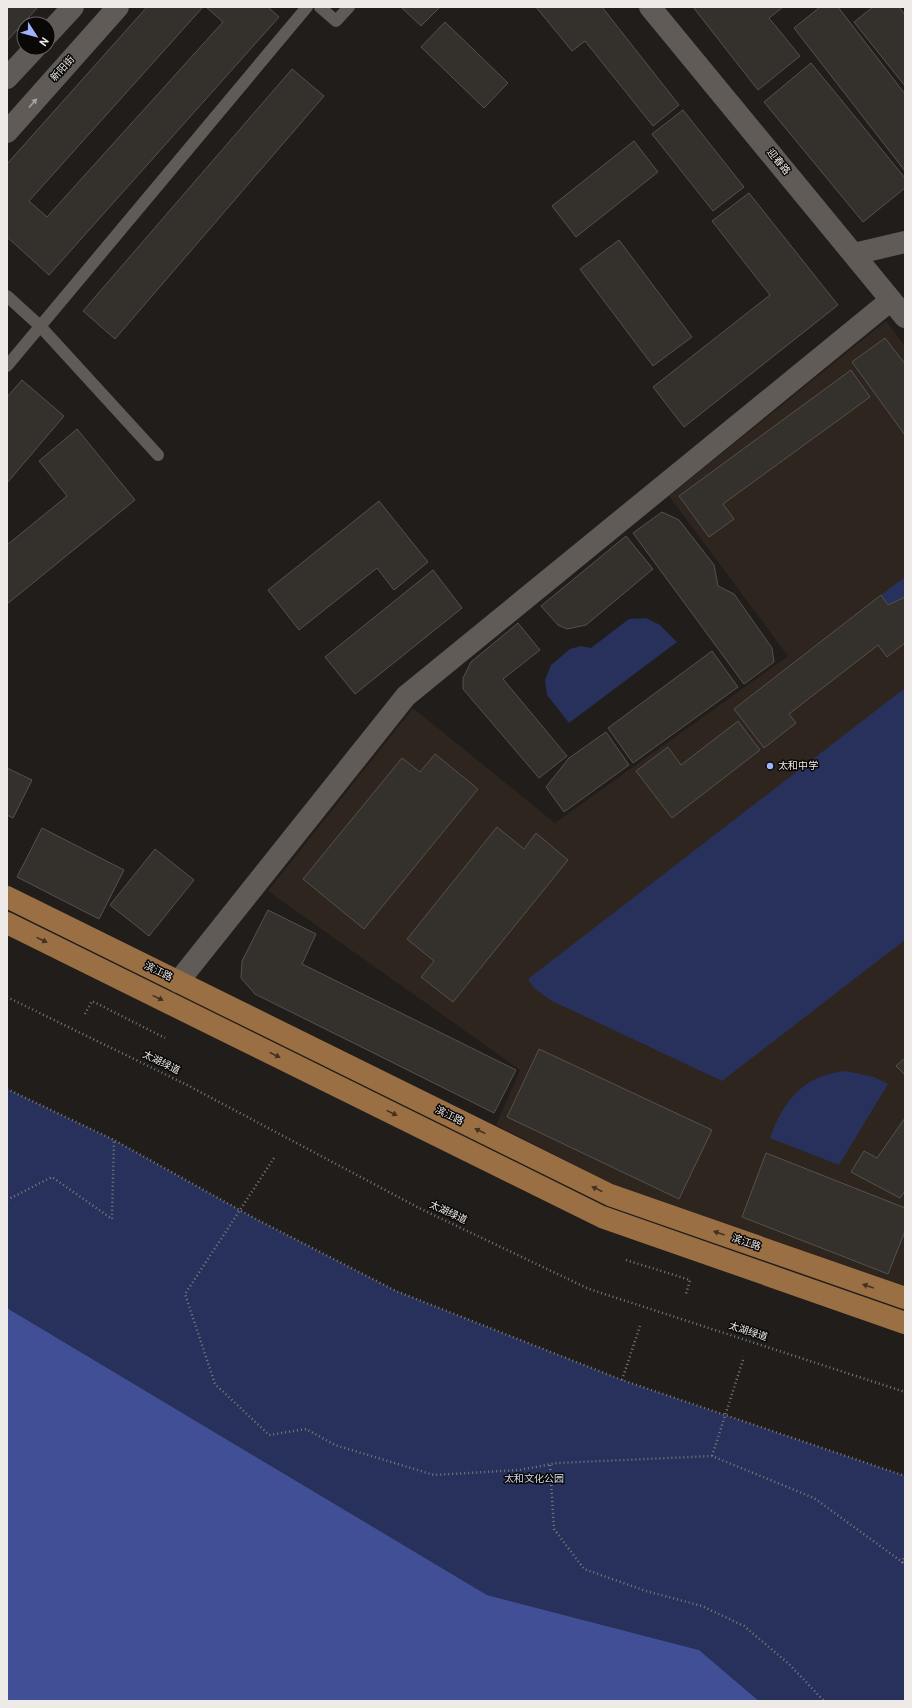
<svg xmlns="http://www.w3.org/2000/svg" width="912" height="1708" font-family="Overpass,'Noto Sans SC',sans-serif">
  <rect width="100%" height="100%" fill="#211d1a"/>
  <path fill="#2e251e" d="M886,321L905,346V1286L610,1183L496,1125L520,1070L268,891L413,708L555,823L788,656L669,496Z"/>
  <path fill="#27315b" d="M905,577V597L888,605L881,595Z
    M646,618L660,625L677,642L569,723L547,695L545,680L551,665L570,649L581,646L591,648L629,619Z
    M905,688V940L722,1081L550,1000L534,988L528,979Z
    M846,1071L874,1077L888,1084L839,1165L770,1138C784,1100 803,1075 846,1071Z
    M7,1089L114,1140L254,1218L396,1291L622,1380L905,1476V1701H759L699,1650L487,1595L7,1308Z"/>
  <path fill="#404f96" d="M7,1308L487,1595L699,1650L759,1701H7Z"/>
  <path fill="#34302c" stroke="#56514d" d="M7,7H38L7,41Z
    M147,7H203L29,201L47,217L223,22L206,7H268L279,17L49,275L7,237V164Z
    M401,7H440L421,26Z
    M536,7H602L679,105L653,126L585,41L572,51Z
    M693,7H783L769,18L800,56L758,90Z
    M820,7H838L905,94V171L794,28Z
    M873,7H899L905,15V86L854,22Z
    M445,22L508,83L484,108L421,47Z
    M811,63L905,178V188L863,222L764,102Z
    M292,69L324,96L115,339L83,311Z
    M683,110L744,187L713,211L652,134Z
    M634,141L658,172L576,237L552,206Z
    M749,193L838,305L684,427L653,387L770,295L712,221Z
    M619,240L692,337L653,366L580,269Z
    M885,338L905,364V435L852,362Z
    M851,370L870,397L723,504L734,519L709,537L679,496Z
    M22,380L64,416L7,483V397Z
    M77,429L135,500L7,604V545L67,496L39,461Z
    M379,501L428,562L394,590L377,568L299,630L268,590Z
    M662,512L679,520L714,565L718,586L734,594L772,648L774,662L744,684L633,533Z
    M626,536L653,569L586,625L567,629L558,625L541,606Z
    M433,570L462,608L355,694L325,657Z
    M881,595L888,605L905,597V643L887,657L878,645L789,714L796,723L764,748L734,709Z
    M518,623L540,650L503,679L567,756L539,778L463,689V678L471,662Z
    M712,651L738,687L633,763L608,728Z
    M738,721L760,750L672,818L636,771L668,747L681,765Z
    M606,732L629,765L564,812L546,787L569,758Z
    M435,754L478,789L364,929L303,879L402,758L420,772Z
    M7,768L32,780L13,818L7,815Z
    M497,827L524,849L536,833L568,860L453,1002L421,977L434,961L407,939Z
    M42,828L124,870L99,919L17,877Z
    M155,849L194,880L149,936L110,905Z
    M268,910L316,934L302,964L516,1070L494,1113L255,994L241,978L242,961Z
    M539,1049L712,1130L679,1199L507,1117Z
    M905,1058V1075L896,1066Z
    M905,1118V1191L900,1198L851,1172L864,1151L877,1158Z
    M766,1153L905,1208V1231L888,1274L742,1217Z"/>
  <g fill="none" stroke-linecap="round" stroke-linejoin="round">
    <path stroke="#7e7a78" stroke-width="2.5" stroke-dasharray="1 3" stroke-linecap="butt" d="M7,997L187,1085L421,1209L589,1289L905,1392
      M85,1014L92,1001L165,1038
      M7,1089L114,1140L254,1218L396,1291L622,1380L905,1476
      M274,1158L185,1294L215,1384L269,1435L306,1429L335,1445L434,1475L519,1470L557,1463L712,1456L814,1498L905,1564
      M7,1200L52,1177L112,1219L114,1140
      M626,1260L690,1280L686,1294
      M622,1380L640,1326
      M712,1456L744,1357
      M550,1465L554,1529L584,1569L646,1591L702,1606L744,1626L789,1664L824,1701
      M902,1563L905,1555"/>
    <path stroke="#605b57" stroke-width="12" d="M320,7L336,21L349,7
      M7,296L40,326L158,455
      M7,366L307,7"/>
    <path stroke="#605b57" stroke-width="22" d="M650,7L905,317
      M178,982L406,696L891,300"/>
    <path stroke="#605b57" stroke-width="22" d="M48,34L73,7
      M7,78L35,48
      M7,132L118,7
      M854,254L905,242"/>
    <path stroke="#9a6f44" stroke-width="22" d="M7,897L610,1195L905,1298
      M7,923L602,1217L905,1323"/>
  </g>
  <defs><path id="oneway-solid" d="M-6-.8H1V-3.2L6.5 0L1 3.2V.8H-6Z"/></defs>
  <use fill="#a6a2a0" href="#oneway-solid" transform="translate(33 103) rotate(-48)"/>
  <g fill="#43311f">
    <use href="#oneway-solid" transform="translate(42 940) rotate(26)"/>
    <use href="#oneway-solid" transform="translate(158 998) rotate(26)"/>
    <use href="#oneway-solid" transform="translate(275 1055) rotate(26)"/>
    <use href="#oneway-solid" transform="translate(392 1113) rotate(26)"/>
    <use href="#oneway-solid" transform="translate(480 1131) rotate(-154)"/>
    <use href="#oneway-solid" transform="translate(597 1189) rotate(-154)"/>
    <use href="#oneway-solid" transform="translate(719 1233) rotate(-161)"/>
    <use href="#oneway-solid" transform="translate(868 1286) rotate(-161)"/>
  </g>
  <circle fill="#9fb3fd" stroke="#090807" stroke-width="1.5" cx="770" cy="766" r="4"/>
  <g text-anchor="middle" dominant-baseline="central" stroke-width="3" stroke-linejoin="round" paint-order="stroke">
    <g font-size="10" fill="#edeae8" stroke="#090807">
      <text transform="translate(63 69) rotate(-48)">新阳街</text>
      <text transform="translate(778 162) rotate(51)">迎春路</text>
      <text transform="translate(158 972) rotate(26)">滨江路</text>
      <text transform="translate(161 1063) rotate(26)">太湖绿道</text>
      <text transform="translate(449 1116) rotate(26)">滨江路</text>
      <text transform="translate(448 1213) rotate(25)">太湖绿道</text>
      <text transform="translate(746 1243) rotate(19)">滨江路</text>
      <text transform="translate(748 1332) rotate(18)">太湖绿道</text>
    </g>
    <g font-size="10" fill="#edeae8" stroke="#090807" text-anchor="start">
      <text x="778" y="766">太和中学</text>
    </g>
    <g font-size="10" fill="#d3d9ee" stroke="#090807">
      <text x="534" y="1479">太和文化公园</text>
    </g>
  </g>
  <rect width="912" height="1708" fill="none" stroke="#edeae8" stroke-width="16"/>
  <g transform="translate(36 36) rotate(126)"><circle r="19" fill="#090807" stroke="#646261"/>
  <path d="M0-3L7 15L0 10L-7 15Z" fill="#9fb3fd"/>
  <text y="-6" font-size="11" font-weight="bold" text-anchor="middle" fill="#edeae8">N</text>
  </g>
</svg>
